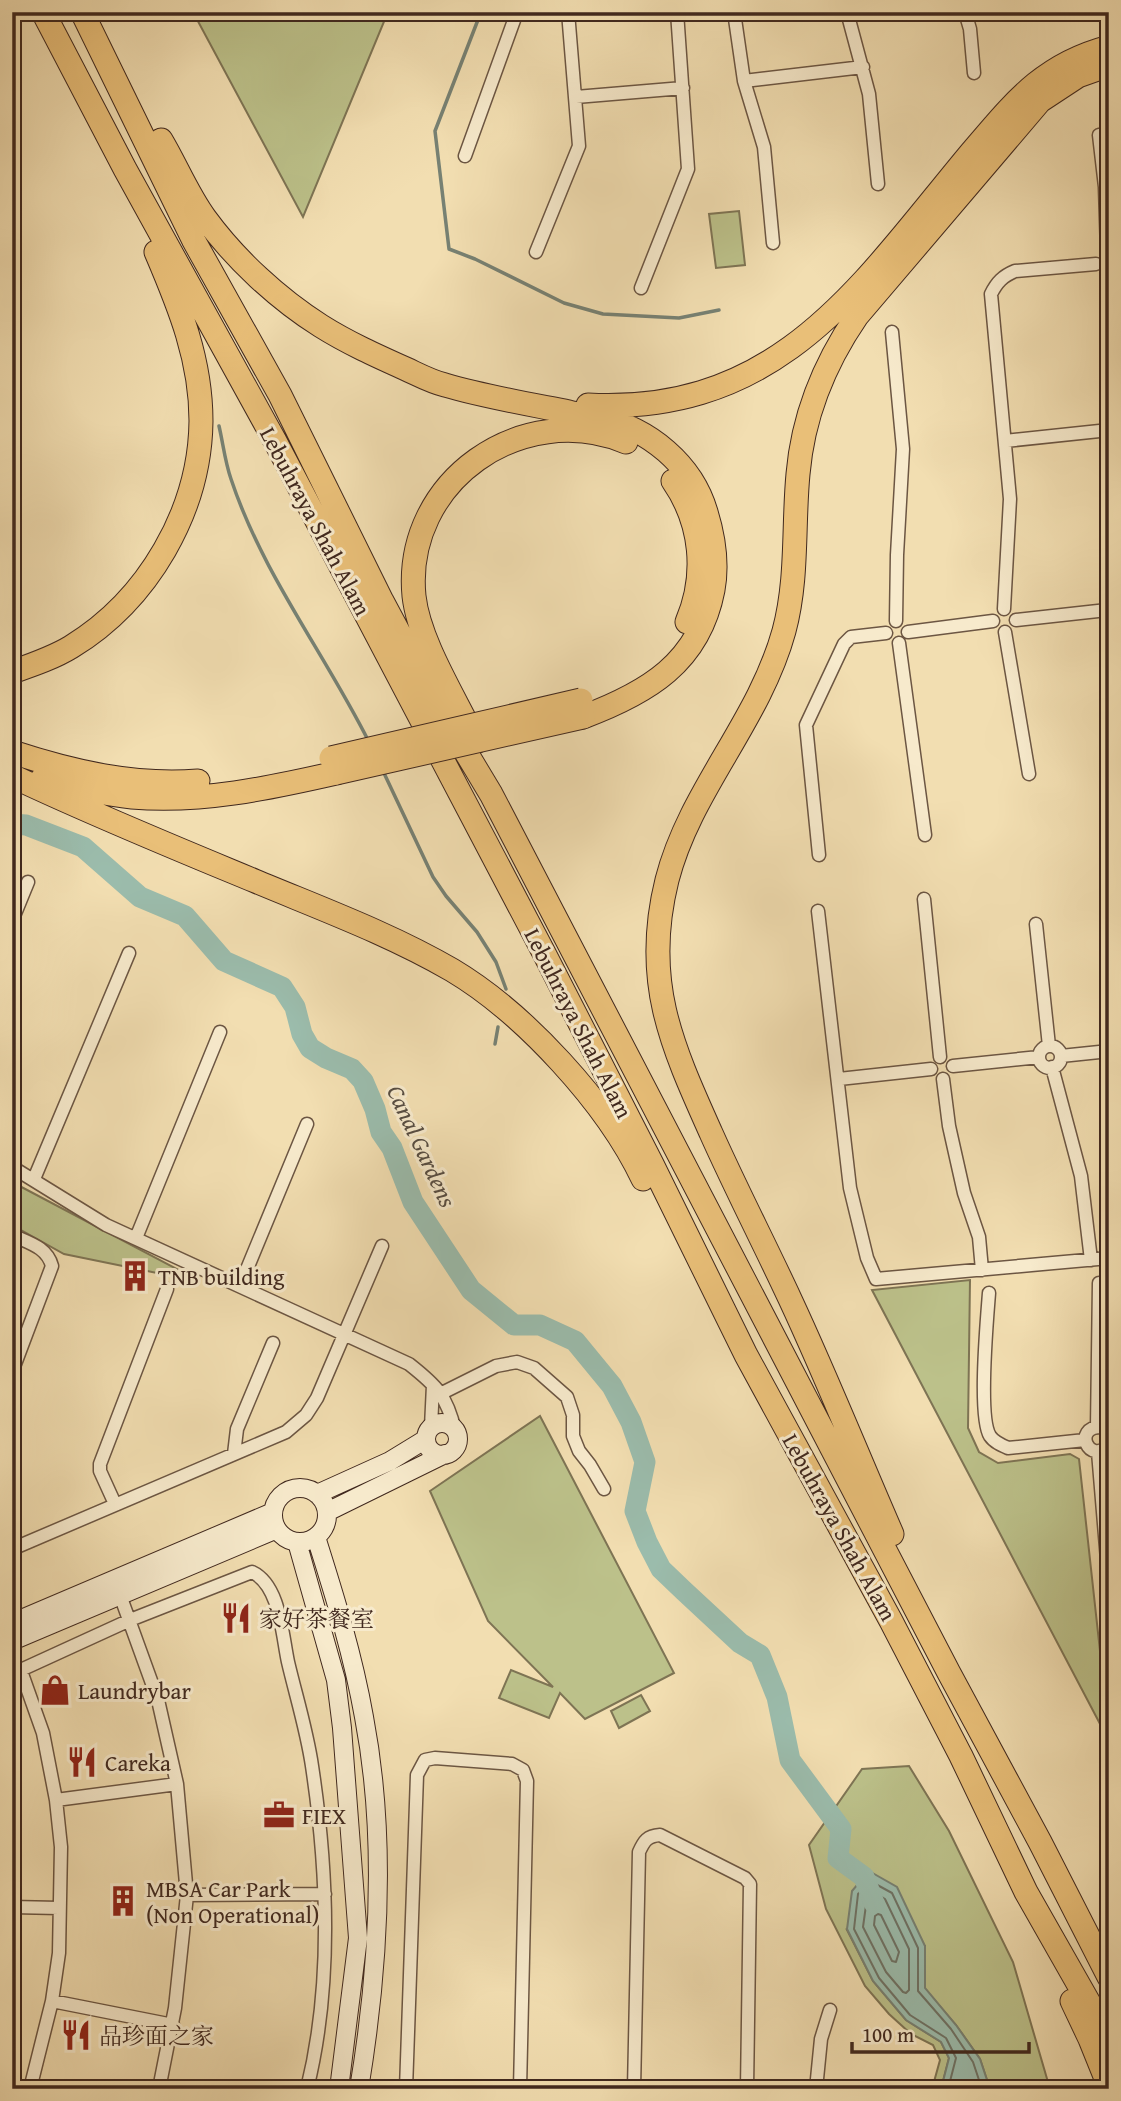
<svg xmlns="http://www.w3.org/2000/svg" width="1121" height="2101" font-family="'Gentium Book Plus','Noto Serif SC',serif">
  <rect width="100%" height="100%" fill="#f2deb1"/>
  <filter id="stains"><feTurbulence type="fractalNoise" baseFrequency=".00286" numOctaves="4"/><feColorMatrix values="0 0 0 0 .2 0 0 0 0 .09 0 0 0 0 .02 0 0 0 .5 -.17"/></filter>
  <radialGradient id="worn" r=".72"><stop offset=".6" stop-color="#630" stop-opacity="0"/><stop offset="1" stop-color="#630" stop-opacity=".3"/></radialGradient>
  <path fill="#bcc18a" stroke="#7e7454" stroke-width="2" d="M193,12H388L303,217Z
    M739,211L745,265L716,268L709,214Z
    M12,1182L190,1276L157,1273L64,1254L12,1225Z
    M970,1280L968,1428L979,1452L998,1463L1070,1454L1079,1459L1100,1651H1109V1741L872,1290Z
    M540,1416L674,1673L585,1719L560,1693L549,1718L499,1698L511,1670L553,1687L488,1621L430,1491Z
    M641,1695L650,1711L619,1728L611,1711Z
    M909,1766L949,1831L1013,1962L1050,2089H990L980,2059L956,2025L924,1988L925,1946L847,1930L873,1981L906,2020L941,2042L949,2058L941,2089H932L940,2060L933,2045L911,2034L889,2014L865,1986L826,1909L809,1845L862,1769Z"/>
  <path fill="#9bbcac" stroke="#778173" stroke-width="2" d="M869,1871L897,1887L925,1946V1988L956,2025L980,2059L990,2089H941L949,2058L941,2042L906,2020L873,1981L847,1929L852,1891Z"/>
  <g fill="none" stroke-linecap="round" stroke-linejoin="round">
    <path stroke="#6e7265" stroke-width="2" d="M874,1892L885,1899L909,1949V1990L906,1993L903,1992L886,1972L863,1927L867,1898Z
      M878,1914L881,1915L899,1952L896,1962L892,1961L874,1925L875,1916Z
      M948,2089L956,2058L946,2038L910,2015L879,1978L854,1929L858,1894L870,1881L892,1893L918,1948V1991L951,2029L973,2062L982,2089"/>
    <path stroke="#778173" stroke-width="3.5" d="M481,12L435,131L449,249L475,259L564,303L603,314L679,318L719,310
      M219,426C223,443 225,462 231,479C262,573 325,654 369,742
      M383,771L433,877L446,896L477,932L496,962L506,989
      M495,1044L498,1027"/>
    <path stroke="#9bbcac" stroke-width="21" d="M12,824L26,825L83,847L140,897L185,916L224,961L282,987L295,1007L302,1034L310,1048L326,1058L352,1069L363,1081L375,1109L381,1132L392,1148L413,1202L471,1290L514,1325H540L575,1341L612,1386L631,1422L645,1462L635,1511L647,1542L661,1569L684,1591L740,1643L760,1655L777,1697L790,1760L841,1829L838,1858L864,1877L874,1903"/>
    <defs>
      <path id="street" d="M734,12L744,81L764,147L773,243
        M847,12L869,94L878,184
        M965,12L970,29L974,73
        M744,81L863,67
        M576,97L683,88
        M1099,135L1105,187L1107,251
        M465,156L517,12
        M536,252L579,146L568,12
        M1108,275L1109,395
        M641,288L688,169L677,12
        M892,332L903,449L897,555L896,621
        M1005,441L1109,430
        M1004,609L1010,499L991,294C997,282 1003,276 1015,271L1096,264
        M1016,620L1107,610
        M908,632L993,621
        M1005,632L1029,774
        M899,643L925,835
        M819,855L806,725L844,644L851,637L886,633
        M924,899L940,1057
        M818,911L850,1188L867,1258L876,1279L1109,1258
        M12,921L28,882
        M1036,924L1049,1046
        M1039 1057a11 11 0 1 1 22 0a11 11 0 1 1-22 0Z
        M1061,1056L1109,1051
        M953,1066L1039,1057
        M1052,1067L1081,1176L1091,1260
        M839,1079L931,1069
        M943,1079L949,1126L964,1193L979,1237L982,1270
        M12,1167L106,1225L409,1364C437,1386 447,1396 455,1431
        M34,1179L129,953
        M12,1235C29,1243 47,1247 52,1266L12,1372
        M136,1238L220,1032
        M240,1286L307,1124
        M989,1293C987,1319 978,1417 990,1436C994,1442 1001,1445 1008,1448L1085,1440
        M442,1393L496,1366L517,1362L534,1368L567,1397L573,1415V1436L579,1451L590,1465L604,1489
        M431,1427L433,1385
        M1097,1427L1099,1283
        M1109,1433L1101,1427C1072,1427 1089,1466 1109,1445
        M1098,1452L1109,1584
        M234,1454L237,1429L273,1343
        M115,1504L100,1471V1464L167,1289
        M12,1549L286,1432L306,1415L317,1398L382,1246
        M120,1595L158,1700L177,1784L187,1895L175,2008L159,2089
        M21,1671L43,1733L56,1800L61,1847L59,1953L52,2001L30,2089
        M12,1674L130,1620L252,1572C280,1585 282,1634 288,1662C296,1696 307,1731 312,1766C328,1872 333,1984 307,2089
        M56,1800L177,1784
        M187,1895L325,1894
        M12,1907L59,1908
        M52,2001L173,2025
        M406,2089L417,1775L425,1760L435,1758L512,1764L523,1770L527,1781L520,2089
        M634,2089L639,1852C644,1841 647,1836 660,1835L745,1878L750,1884L747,2089
        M816,2089L821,2039L830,2010"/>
      <path id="secondary" d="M426 1439a16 16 0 1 1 32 0a16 16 0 1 1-32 0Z
        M273 1515a27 27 0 1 1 54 0a27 27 0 1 1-54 0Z
        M317,1494L390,1461L426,1439
        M327,1512L445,1454
        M316,1537C335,1597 353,1655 364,1717C387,1838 379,1968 359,2089
        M297,1542L336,1680L342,1728L358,1938L339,2089
        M12,1623L273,1512
        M12,1641L277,1529"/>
      <path id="highway" d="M43,12L125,169L275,441L544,953L652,1164L746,1355L891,1621L961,1756L1026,1892L1109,2038
        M82,12L194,241L280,395L382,601L437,704L491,794L949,1673L1040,1842L1109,1977
        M161,140C176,165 188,195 205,218C235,259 278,299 321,326C348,343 377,356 406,369C419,375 432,382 445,385C486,397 528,404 569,412C580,415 590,415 601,418C649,429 692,464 706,512C714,538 718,563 713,590C699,663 647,693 583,717
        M588,405C780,415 860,286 969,155C1013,104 1041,65 1109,47
        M673,481C702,523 707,575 687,622
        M12,672C32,665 53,658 71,647C148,600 200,511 201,421C201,360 180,308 156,252
        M476,742C456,699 419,642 414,596C403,481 522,399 626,442
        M12,752C73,772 134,786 198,781
        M12,776C92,814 173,847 255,881C322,909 390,934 452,970C524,1013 607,1103 643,1179
        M42,779C72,787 102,794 132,797C201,803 270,788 336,773
        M892,1534C858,1456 826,1376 790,1299C764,1243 736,1189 711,1133C671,1044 642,980 667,880C690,790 759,722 784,631C798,579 793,527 798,474C803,416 824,364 857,316L1040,101L1078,76L1109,65
        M1072,2001L1090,2039L1109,2086"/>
    </defs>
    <use href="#street" stroke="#6c5643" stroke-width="15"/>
    <use href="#secondary" stroke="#40281e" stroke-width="20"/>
    <use href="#highway" stroke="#40281e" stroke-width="25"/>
    <use href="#street" stroke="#f7eacc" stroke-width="12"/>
    <use href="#secondary" stroke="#f7eacc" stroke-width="18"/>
    <use href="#highway" stroke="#e9bf78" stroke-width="23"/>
    <defs>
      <path id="highway-bridge" d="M331,758L581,700
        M336,773L583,717"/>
    </defs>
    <use href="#highway-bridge" stroke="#40281e" stroke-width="25" stroke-linecap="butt"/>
    <use href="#highway-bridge" stroke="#e9bf78" stroke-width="23"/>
  </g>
  <defs>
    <symbol id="building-bare" viewBox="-9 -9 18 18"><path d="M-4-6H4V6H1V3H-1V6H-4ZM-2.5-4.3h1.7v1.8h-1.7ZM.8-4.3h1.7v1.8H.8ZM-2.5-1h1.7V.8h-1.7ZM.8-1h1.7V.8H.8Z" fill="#8f2418" stroke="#f7eacc" stroke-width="2.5" paint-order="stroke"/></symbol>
    <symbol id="restaurant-bare" viewBox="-9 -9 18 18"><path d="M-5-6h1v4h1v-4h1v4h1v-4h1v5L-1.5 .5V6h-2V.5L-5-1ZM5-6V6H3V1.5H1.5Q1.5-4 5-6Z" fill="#8f2418" stroke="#f7eacc" stroke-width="2.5" paint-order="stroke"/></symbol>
    <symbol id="shop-bare" viewBox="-9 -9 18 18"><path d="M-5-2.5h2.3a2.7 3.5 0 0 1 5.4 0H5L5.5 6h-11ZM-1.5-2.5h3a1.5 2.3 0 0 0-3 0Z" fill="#8f2418" stroke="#f7eacc" stroke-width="2.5" paint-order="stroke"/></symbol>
    <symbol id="office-bare" viewBox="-9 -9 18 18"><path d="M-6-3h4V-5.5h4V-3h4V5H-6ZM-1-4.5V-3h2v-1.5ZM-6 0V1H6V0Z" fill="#8f2418" stroke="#f7eacc" stroke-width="2.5" paint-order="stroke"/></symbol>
  </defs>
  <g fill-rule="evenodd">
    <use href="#building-bare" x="113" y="1254" width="44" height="44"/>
    <use href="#restaurant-bare" x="214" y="1596" width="44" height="44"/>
    <use href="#shop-bare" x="33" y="1668" width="44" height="44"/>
    <use href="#restaurant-bare" x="60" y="1740" width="44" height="44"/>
    <use href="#office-bare" x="257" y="1793" width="44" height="44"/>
    <use href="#building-bare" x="101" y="1879" width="44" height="44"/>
    <use href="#restaurant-bare" x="54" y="2013" width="44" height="44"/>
  </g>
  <g text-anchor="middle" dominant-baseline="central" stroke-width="6" stroke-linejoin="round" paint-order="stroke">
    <g font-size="23" fill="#40281e" stroke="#f7eacc">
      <text transform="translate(316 521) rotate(62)">Lebuhraya Shah Alam</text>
      <text transform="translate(579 1023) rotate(63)">Lebuhraya Shah Alam</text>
      <text transform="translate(840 1527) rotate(61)">Lebuhraya Shah Alam</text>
    </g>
    <g font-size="23" fill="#40281e" stroke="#f7eacc" text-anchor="start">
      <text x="158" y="1276">TNB building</text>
      <text x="259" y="1618">家好茶餐室</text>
      <text x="78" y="1690">Laundrybar</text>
      <text x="105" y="1762">Careka</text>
      <text x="302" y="1815">FIEX</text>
      <text x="146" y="1888">MBSA Car Park<tspan x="146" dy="26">(Non Operational)</tspan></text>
      <text x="99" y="2035">品珍面之家</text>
    </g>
    <g font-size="24" font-style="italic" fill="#574d42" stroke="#f7eacc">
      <text transform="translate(422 1146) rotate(65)">Canal Gardens</text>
    </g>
  </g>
  <rect width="1121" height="2101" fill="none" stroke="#f2deb1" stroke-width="42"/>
  <rect x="14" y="14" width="1093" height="2073" fill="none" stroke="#40281e" stroke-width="3.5"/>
  <rect x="21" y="21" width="1079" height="2059" fill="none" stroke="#40281e" stroke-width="2"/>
  <path d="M852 2042v10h177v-10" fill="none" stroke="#40281e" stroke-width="3.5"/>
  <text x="862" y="2042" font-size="21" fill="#40281e" stroke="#f7eacc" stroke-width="5" paint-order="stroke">100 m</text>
  <rect width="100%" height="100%" filter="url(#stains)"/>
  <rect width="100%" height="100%" fill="url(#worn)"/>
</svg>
